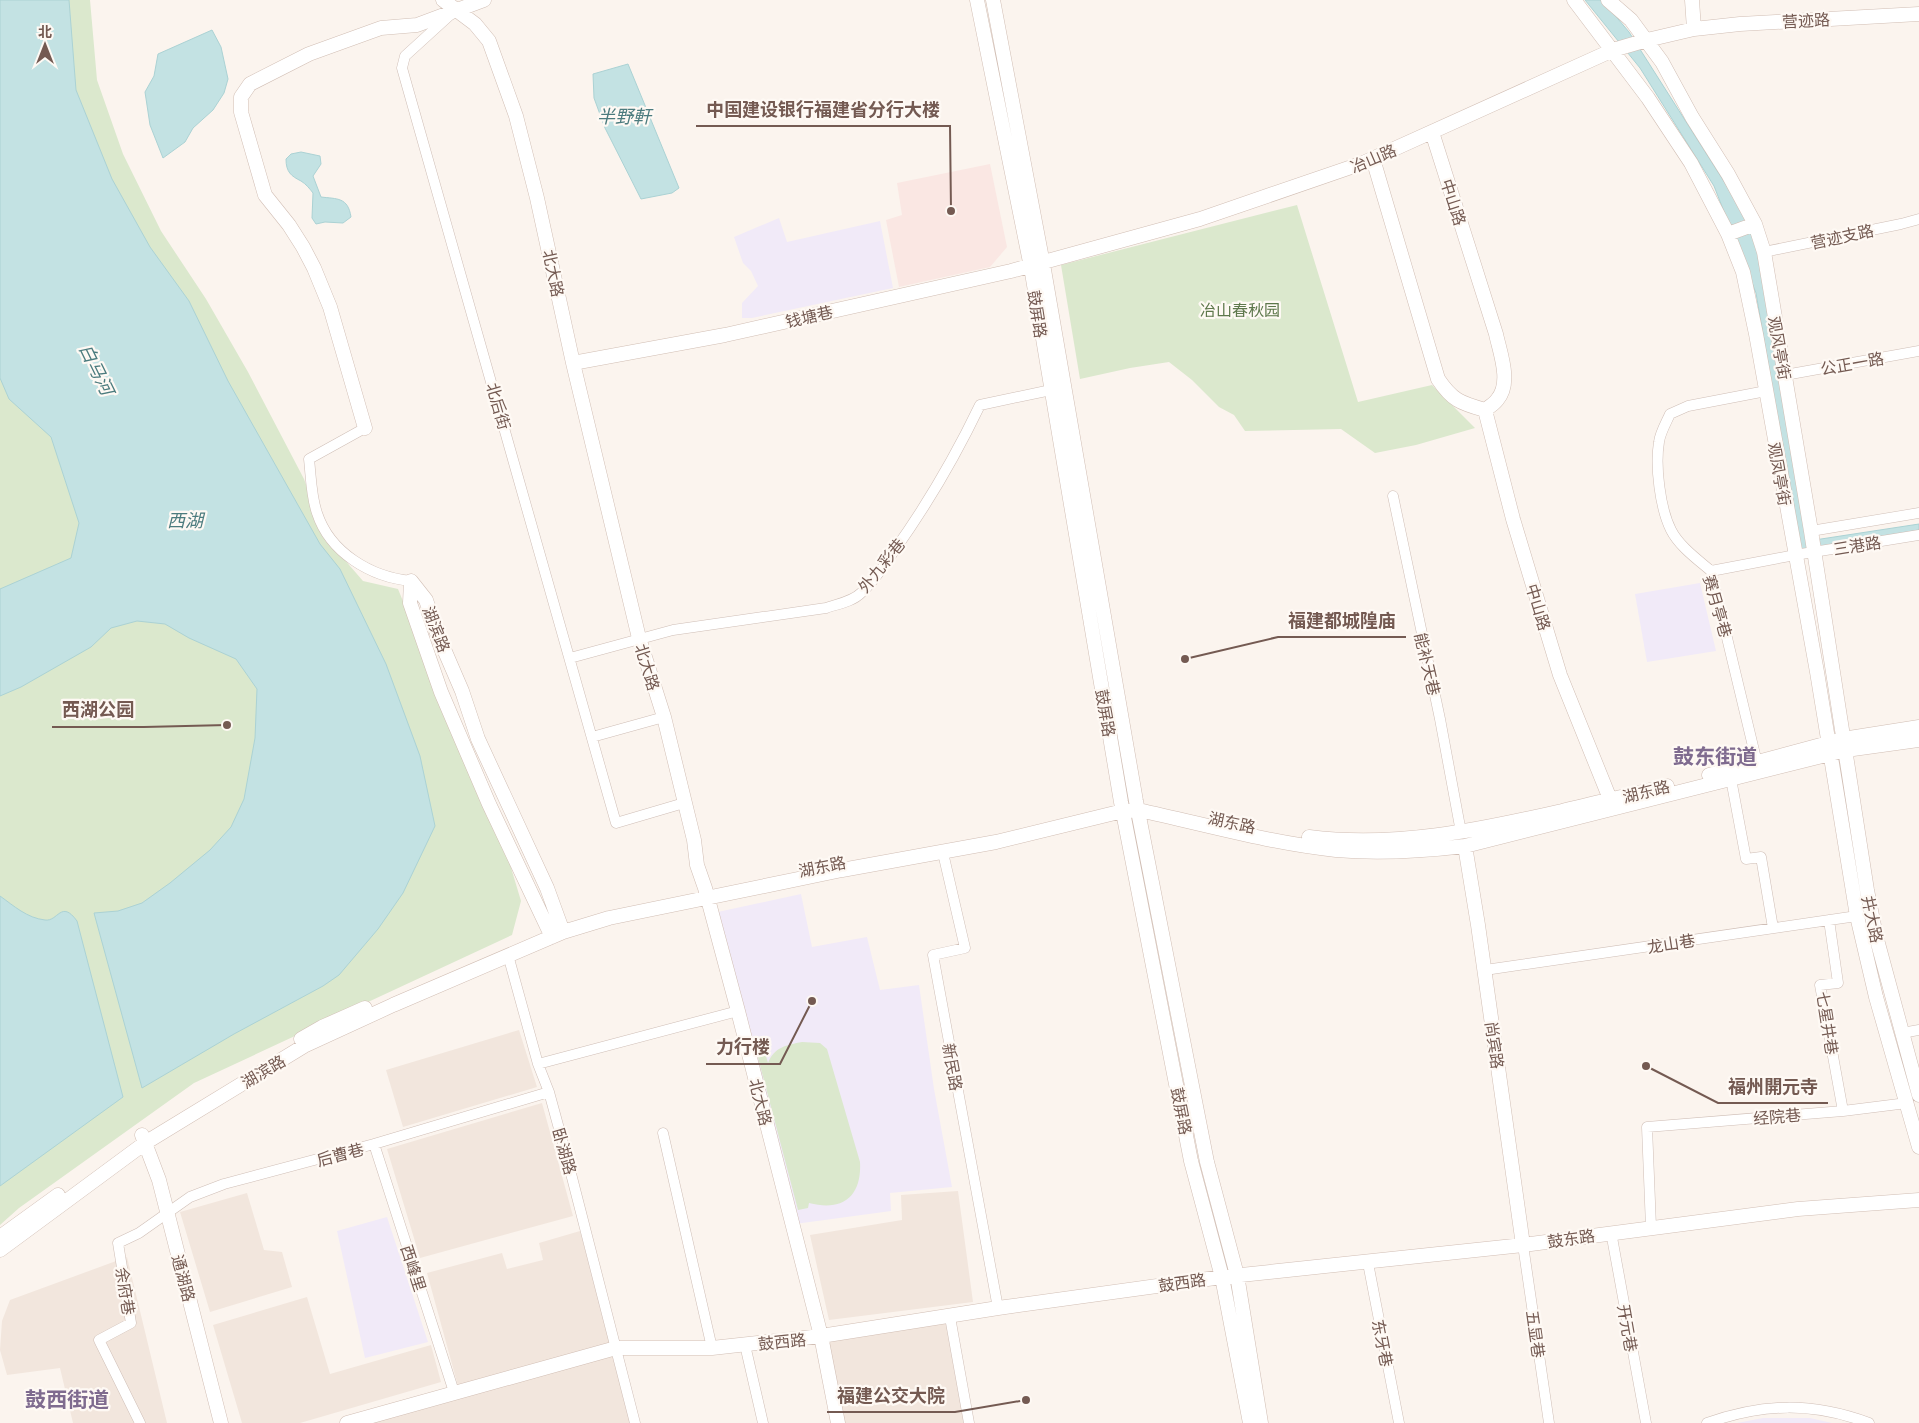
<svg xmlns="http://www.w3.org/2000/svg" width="1919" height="1423" font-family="Lato,'Noto Sans SC',sans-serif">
  <rect width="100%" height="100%" fill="#fbf4ee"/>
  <path fill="#f2e6dd" d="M519,1030L537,1087L403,1127L386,1070Z
    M542,1103L573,1216L420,1258L387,1149Z
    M958,1191L973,1302L829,1320L810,1235L902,1220L901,1195Z
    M247,1193L264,1250L282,1252L292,1287L210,1312L180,1212Z
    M580,1231L611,1345L458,1386L427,1273L502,1253L507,1269L543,1260L539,1243Z
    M127,1257L167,1423H73L60,1368L7,1375L0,1350L2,1321L10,1300Z
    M307,1297L330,1374L431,1345L441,1382L300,1423H242L213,1325Z
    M949,1320L967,1423H845L825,1341Z
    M616,1348L635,1423H348Z"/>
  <path fill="#fae7e3" d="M990,164L1007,247L990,267L899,287L886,220L902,215L897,183Z"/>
  <path fill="#f1eaf8" d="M779,218L787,242L880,221L893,288L752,318H742V303L758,286L751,271L743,263L734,237Z
    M1700,583L1716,651L1647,662L1635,594Z
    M801,894L812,947L867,937L880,990L919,985L934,1089L952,1187L890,1193L891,1211L795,1224L713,913Z
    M387,1217L428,1342L365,1358L337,1231Z
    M1763,1418H1810L1832,1423H1737Z"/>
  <path fill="#dbe8cd" d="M0,0H90L97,80L123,154L161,231L206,299L248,372L304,479L324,536L363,581L398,589L509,861L521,901L512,935L194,1083L19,1208L0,1225Z
    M1297,205L1358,402L1432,385L1475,428L1416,445L1375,453L1341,429L1245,431L1234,415L1219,407L1192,380L1169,362L1130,368L1080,379L1061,265Z
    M802,1042L820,1043L827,1049L860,1162C862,1196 843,1212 809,1203L808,1208L798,1210L756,1050L764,1049L768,1063C774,1047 787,1045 802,1042Z"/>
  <path fill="#c3e2e3" stroke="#abd2d4" d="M0,0H69L76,90L112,179L150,247L189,301L228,381L320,544L340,569L386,664L420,756L435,826L403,893L378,929L339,975L323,986L234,1034L142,1088L94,913L118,911L142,903L170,883L210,850L231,827L244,799L255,738L257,689L236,659L189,638L165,624L137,621L111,628L91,647L21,687L0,696V589L71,558L79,523L51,437L9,399L0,378Z
    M1585,0H1602L1629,32L1744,213L1762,264L1808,541L1919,524V532L1800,550L1756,293L1714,186L1640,68Z
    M212,30L221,47L228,79L224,93L213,110L193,128L185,142L163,158L150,125L145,92L154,76L158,54Z
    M628,64L679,188L672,193L641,199L605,128L594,98L593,74Z
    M301,152L320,156L321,164L313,176L321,197C337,199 348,197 351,217L343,223L325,222L316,224L312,218L313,193C310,189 306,184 301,181C291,176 286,172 286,159L291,154Z
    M0,896C14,906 27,918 45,920C58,922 61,899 77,921L123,1097L0,1186Z"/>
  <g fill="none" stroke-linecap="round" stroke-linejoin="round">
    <defs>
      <path id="street" d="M450,15L405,56L402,68L616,823L684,803
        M1764,252L1901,224L1919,219
        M1785,375L1919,351
        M365,428L309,459C311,476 311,496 317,513C330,553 371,577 411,581
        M1393,496L1440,719L1461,832
        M1811,531L1919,513
        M1711,571L1795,555L1919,535
        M570,658L673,630L826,608C837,604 852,602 861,593C874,582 884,565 894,551C927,505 955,457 980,405L1051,390
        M592,737L664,717
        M1757,763L1711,571C1697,559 1679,546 1671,530C1660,508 1655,466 1659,442C1660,433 1666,423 1670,414L1688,406L1766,391
        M1731,779L1746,859L1761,857L1773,928
        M943,853L965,948L933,955L998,1308
        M1829,920L1838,983L1820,985L1843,1111
        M508,955L538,1064L549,1092L567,1158L635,1423
        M1485,970L1857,916
        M1902,1033L1919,1030
        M538,1064L738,1011
        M663,1133L712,1348
        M374,1144L454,1392
        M1651,1227L1647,1127L1843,1111L1907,1103
        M1611,1232L1646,1423
        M1523,1245L1549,1423
        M1368,1263L1399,1423
        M950,1317L969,1423
        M745,1345L763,1423
        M140,1423L99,1340L131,1323L118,1243L139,1233L190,1197L224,1184L374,1144L549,1092
        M1707,1423C1764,1403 1812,1402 1869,1423"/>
      <path id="secondary" d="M443,0L475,24L489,41L516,116L537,198L573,363L639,638L664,717L694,840L697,865L705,888L738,1011L821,1336L838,1423
        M977,0L1031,267L1121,802L1191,1161L1222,1277L1250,1423
        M993,0L1043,264L1136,801L1207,1162L1237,1275L1261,1423
        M1574,0L1648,98L1691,163L1728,234L1743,272L1756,334L1817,672L1857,916L1876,997L1919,1147
        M1608,0L1631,20L1662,62L1692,117L1728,174L1755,224L1764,252L1811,531L1867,890L1876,936L1919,1095
        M1692,0L1694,29
        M1432,132L1496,334C1500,353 1512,383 1497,400C1494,404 1489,407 1485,410
        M1373,159L1438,379C1452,400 1460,403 1485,410
        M1728,234L1755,224
        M573,363L725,335L1011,271L1200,219L1363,163L1613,50L1647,40L1694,29L1740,24L1919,14
        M1485,410L1513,519L1560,675L1610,799
        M365,428L330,307L314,268L303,247L289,225L265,195L241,112V97L250,84L309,54L381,28L417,25L484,0
        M411,581L410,603L441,692L489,804L552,937
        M411,581L426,600L437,633L462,691L478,739L547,888L563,932
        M1709,775L1843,739L1919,727
        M1309,837C1395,848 1479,830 1562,811C1597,802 1632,795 1667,786
        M1465,846L1478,925L1523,1245
        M301,1039L322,1027L365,1008
        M142,1135L159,1180L221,1423
        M0,1237L58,1195
        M0,1250L145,1143L304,1046L393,1005L563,932L609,918L842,870L996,842L1123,811L1138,810C1204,824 1269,843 1336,850C1379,854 1423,851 1465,846L1846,750L1919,740
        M347,1423L616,1348H712L821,1336L998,1308L1222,1277L1523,1245L1798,1209L1919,1200"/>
    </defs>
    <use href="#street" stroke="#cfbeb6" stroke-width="11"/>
    <use href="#secondary" stroke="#d1beb4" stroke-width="15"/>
    <use href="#street" stroke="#fff" stroke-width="10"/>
    <use href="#secondary" stroke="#fff" stroke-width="14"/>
  </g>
  <g text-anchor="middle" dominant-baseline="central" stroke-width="4.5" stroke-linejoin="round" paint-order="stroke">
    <g font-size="16" fill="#745a52" stroke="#fef9f4">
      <text transform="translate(1806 20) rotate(-3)">营迹路</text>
      <text transform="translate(1373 158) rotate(-23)">冶山路</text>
      <text transform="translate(1454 202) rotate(72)">中山路</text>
      <text transform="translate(1842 236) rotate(-12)">营迹支路</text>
      <text transform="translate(554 273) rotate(78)">北大路</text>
      <text transform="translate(1038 314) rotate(81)">鼓屏路</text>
      <text transform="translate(809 316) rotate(-13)">钱塘巷</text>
      <text transform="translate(1780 348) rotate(80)">观风亭街</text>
      <text transform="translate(1852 363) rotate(-10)">公正一路</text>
      <text transform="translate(499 406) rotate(74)">北后街</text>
      <text transform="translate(1780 474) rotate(80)">观凤亭街</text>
      <text transform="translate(1857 545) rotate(-9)">三港路</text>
      <text transform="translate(881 565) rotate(-51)">外九彩巷</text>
      <text transform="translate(1718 606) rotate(74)">赛月亭巷</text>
      <text transform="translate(1539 607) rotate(73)">中山路</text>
      <text transform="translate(437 629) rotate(69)">湖滨路</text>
      <text transform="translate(1428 664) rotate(77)">能补天巷</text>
      <text transform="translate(648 667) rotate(73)">北大路</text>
      <text transform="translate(1106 713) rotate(80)">鼓屏路</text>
      <text transform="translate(1646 791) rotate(-14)">湖东路</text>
      <text transform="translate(1232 822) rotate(12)">湖东路</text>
      <text transform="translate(822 866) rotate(-11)">湖东路</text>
      <text transform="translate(1873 919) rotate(78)">井大路</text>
      <text transform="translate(1671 943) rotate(-9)">龙山巷</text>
      <text transform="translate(1828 1023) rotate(81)">七星井巷</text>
      <text transform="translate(1495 1045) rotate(82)">尚宾路</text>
      <text transform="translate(953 1067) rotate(80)">新民路</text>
      <text transform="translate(263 1071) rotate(-31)">湖滨路</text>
      <text transform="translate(761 1102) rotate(76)">北大路</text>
      <text transform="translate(1182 1111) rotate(79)">鼓屏路</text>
      <text transform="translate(1777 1116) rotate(-5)">经院巷</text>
      <text transform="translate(565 1151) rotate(74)">卧湖路</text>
      <text transform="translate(340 1154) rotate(-15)">后曹巷</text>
      <text transform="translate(1571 1238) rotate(-8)">鼓东路</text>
      <text transform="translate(414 1268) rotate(72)">西峰里</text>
      <text transform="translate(184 1278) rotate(75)">通湖路</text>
      <text transform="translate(1182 1282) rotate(-8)">鼓西路</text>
      <text transform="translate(126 1291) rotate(81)">余府巷</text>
      <text transform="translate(1628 1328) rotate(80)">开元巷</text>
      <text transform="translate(1536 1334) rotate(82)">五显巷</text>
      <text transform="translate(782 1341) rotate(-6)">鼓西路</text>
      <text transform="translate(1383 1343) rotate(79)">东牙巷</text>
    </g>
    <g font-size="16" fill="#5e784c" stroke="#fef9f4">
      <text x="1240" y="309">冶山春秋园</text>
    </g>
    <g font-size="18" font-style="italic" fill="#4b7b7e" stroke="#fef9f4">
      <text x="624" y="116">半野軒</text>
      <text transform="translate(97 369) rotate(64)">白马河</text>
      <text x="185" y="520">西湖</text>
    </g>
    <g font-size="21" font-weight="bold" fill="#7f6b8f" stroke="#fef9f4">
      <text x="1715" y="755">鼓东街道</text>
      <text x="67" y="1398">鼓西街道</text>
    </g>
  </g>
  <path fill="none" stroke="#745a52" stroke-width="2" d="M951 211L950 126H696M1185 659L1278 637H1406M227 725L144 727H52M812 1001L780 1064H706M1646 1066L1718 1103H1828M1026 1400L955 1412H827"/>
  <g fill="#745a52" stroke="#fef9f4" stroke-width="2">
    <circle cx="951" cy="211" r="5"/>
    <circle cx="1185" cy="659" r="5"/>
    <circle cx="227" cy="725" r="5"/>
    <circle cx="812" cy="1001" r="5"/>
    <circle cx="1646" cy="1066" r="5"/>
    <circle cx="1026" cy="1400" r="5"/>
  </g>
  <g font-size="18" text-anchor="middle" font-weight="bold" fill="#745a52" stroke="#fef9f4" stroke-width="4.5" stroke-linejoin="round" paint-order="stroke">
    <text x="823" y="116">中国建设银行福建省分行大楼</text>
    <text x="1342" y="627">福建都城隍庙</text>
    <text x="98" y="716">西湖公园</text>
    <text x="743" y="1053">力行楼</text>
    <text x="1773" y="1093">福州開元寺</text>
    <text x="891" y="1402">福建公交大院</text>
  </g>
  <g transform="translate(45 45)" stroke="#fef9f4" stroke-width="4" paint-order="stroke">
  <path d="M0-4L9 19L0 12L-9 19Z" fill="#745a52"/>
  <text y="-8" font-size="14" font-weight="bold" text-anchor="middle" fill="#745a52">北</text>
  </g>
</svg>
